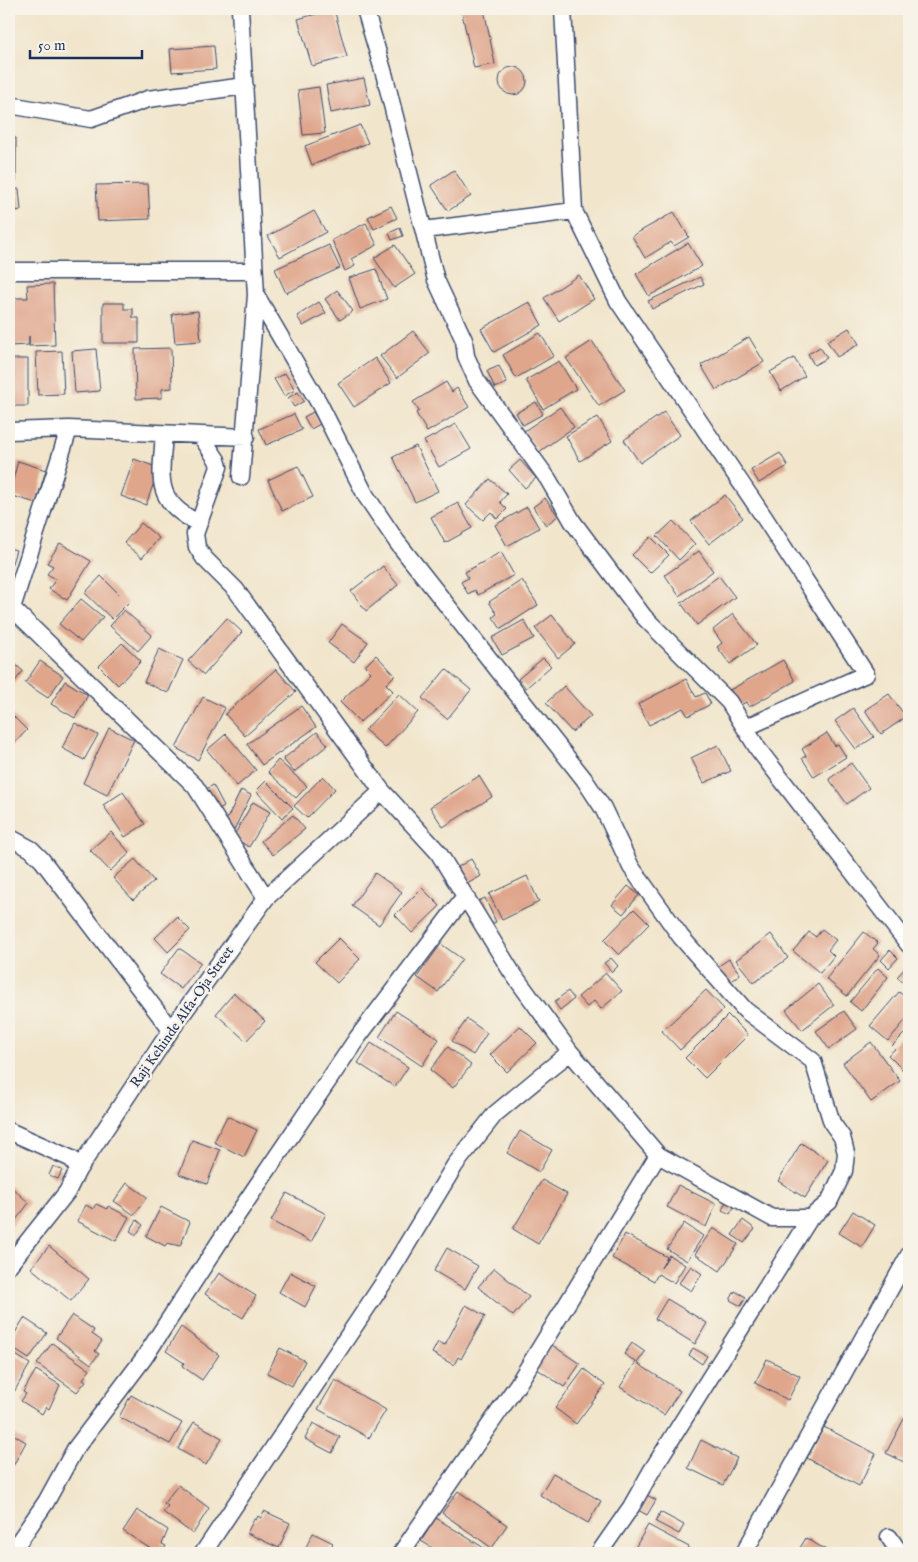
<svg xmlns="http://www.w3.org/2000/svg" width="918" height="1562" font-family="'IM FELL English',serif">
  <rect width="100%" height="100%" fill="#f7f3e8"/>
  <filter id="ink" filterUnits="userSpaceOnUse"><feTurbulence type="fractalNoise" baseFrequency=".02" numOctaves="2"/><feDisplacementMap in="SourceGraphic" scale="10" xChannelSelector="R" yChannelSelector="G"/><feConvolveMatrix kernelMatrix="1 2 1 2 8 2 1 2 1" color-interpolation-filters="sRGB"/></filter>
  <filter id="wash" filterUnits="userSpaceOnUse"><feTurbulence type="fractalNoise" baseFrequency=".0096" numOctaves="4" result="noise"/><feDisplacementMap in="SourceGraphic" scale="20" xChannelSelector="R" yChannelSelector="G"/><feGaussianBlur stdDeviation="1.12" result="paint"/><feColorMatrix in="noise" values="0 0 0 0 0 0 0 0 0 0 0 0 0 0 0 0 0 1.4 0 .05"/><feComposite in="paint" operator="in"/></filter>
  <g filter="url(#wash)">
    <rect width="100%" height="100%" fill="#f1e5cb"/>
    <g id="blocks">
      <path fill="#dfa68c" d="M334,9L347,57L312,66L298,19Z
        M461,9H484L495,64L474,68Z
        M214,46L216,69L172,72L170,49Z
        M499 81a14 14 0 1 1 28 0a14 14 0 1 1-28 0Z
        M364,78L370,105L331,113L326,85Z
        M319,87L325,133L303,135L298,90Z
        M360,125L368,143L312,165L305,146Z
        M9,138H16V181H9Z
        M454,170L471,196L448,211L431,185Z
        M148,184L150,219L98,221L96,185Z
        M19,189L21,210L9,212V190Z
        M391,206L397,218L374,229L368,217Z
        M314,211L326,232L280,257L268,236Z
        M674,212L689,237L674,246L671,242L645,258L632,236Z
        M366,223L377,245L351,259L355,266L345,271L332,240Z
        M400,228L403,236L392,240L389,233Z
        M688,243L702,266L649,296L636,274Z
        M329,245L340,268L286,293L275,269Z
        M395,245L415,274L394,288L374,258Z
        M376,269L387,299L360,309L349,278Z
        M579,275L594,299L559,321L544,298Z
        M700,277L704,284L652,309L648,301Z
        M53,284L55,345L29,346V336V345L9,346V298H28L27,285Z
        M337,290L353,311L340,320L325,299Z
        M319,302L326,313L303,326L297,316Z
        M529,302L542,325L494,352L481,329Z
        M103,303H124V309H133V318H139V343H103Z
        M198,311L201,341L175,343L172,314Z
        M849,328L859,344L837,357L827,341Z
        M413,331L430,353L397,378L380,356Z
        M540,333L554,356L516,378L503,355Z
        M749,337L764,362L716,390L701,365Z
        M592,341L625,390L599,406L566,358Z
        M820,347L827,358L814,365L808,354Z
        M171,348L172,388L162,389V398L136,399L135,349Z
        M96,349L100,391L75,393L72,351Z
        M62,351L64,394L38,395L36,352Z
        M375,358L391,383L354,407L338,383Z
        M794,358L805,376L781,391L770,372Z
        M9,359H28V406H9Z
        M559,361L576,389L543,409L526,380Z
        M499,366L507,383L495,388L487,371Z
        M285,373L295,390L284,396L274,379Z
        M446,382L452,392L457,388L469,407L427,432L416,413L419,411L413,402Z
        M298,392L304,401L294,407L288,398Z
        M536,402L543,414L523,425L516,413Z
        M560,407L574,427L539,452L524,431Z
        M313,412L320,424L311,429L304,417Z
        M664,412L680,435L640,463L624,440Z
        M294,414L302,430L266,445L259,429Z
        M598,417L612,441L580,461L566,436Z
        M456,424L471,449L439,467L424,441Z
        M416,446L438,491L415,502L393,457Z
        M780,453L788,466L759,483L751,470Z
        M134,459L159,468L146,505L121,496Z
        M520,460L536,478L525,488L509,470Z
        M18,461L46,470L36,503L9,495Z
        M298,466L313,497L282,511L268,480Z
        M490,479L507,494L500,502L507,509L497,519L491,512L483,520L466,505Z
        M725,495L743,518L709,544L691,521Z
        M545,498L558,516L546,525L533,507Z
        M458,503L472,528L445,543L431,517Z
        M527,507L539,528L507,546L495,525Z
        M673,521L695,544L679,560L657,536Z
        M141,523L159,538L142,558L124,543Z
        M651,537L669,555L650,573L632,555Z
        M60,543L91,561L67,600L49,589L56,579L47,574L53,566L47,563Z
        M9,548L16,550L9,573Z
        M699,551L713,571L679,596L665,575Z
        M501,552L514,575L478,595L475,590L468,594L461,582L468,578L465,572Z
        M383,566L398,585L366,611L351,591Z
        M101,576L128,603L112,619L85,593Z
        M719,576L735,597L697,625L681,603Z
        M522,580L538,605L501,629L493,617L497,614L489,602Z
        M81,599L103,617L81,642L59,624Z
        M124,610L152,635L138,651L110,626Z
        M733,614L757,645L730,664L717,647L722,643L713,630Z
        M552,615L575,644L558,658L535,628Z
        M227,618L242,632L204,675L188,661Z
        M524,620L534,638L502,655L492,638Z
        M342,624L368,642L354,662L328,643Z
        M122,643L141,661L118,685L99,666Z
        M159,649L183,660L168,693L144,682Z
        M376,655L395,675L386,684L393,691L360,722L340,702L371,672L365,666Z
        M543,658L551,666L526,688L518,679Z
        M9,659L23,671L9,689Z
        M783,660L795,681L749,707L746,702L739,706L730,690Z
        M40,661L63,676L48,698L25,683Z
        M276,669L296,692L245,736L225,714Z
        M446,669L471,690L447,719L422,698Z
        M686,679L696,697L705,693L711,704L688,716L683,708L649,725L638,704Z
        M65,681L88,695L75,718L51,704Z
        M564,686L591,716L572,732L546,703Z
        M399,694L418,712L385,748L365,730Z
        M889,694L906,717L881,734L865,710Z
        M203,697L225,708L198,760L176,748Z
        M301,706L316,727L262,765L247,744Z
        M853,708L874,737L856,749L835,721Z
        M9,712L27,730L9,749Z
        M75,723L98,735L84,760L62,748Z
        M109,728L134,740L107,795L83,783Z
        M317,732L328,745L294,772L283,759Z
        M827,733L835,746L838,744L846,757L814,777L802,758L806,756L802,749Z
        M226,734L256,770L237,786L207,750Z
        M718,745L731,771L704,783L691,758Z
        M278,760L307,786L296,798L268,772Z
        M851,763L869,788L847,804L829,779Z
        M323,776L335,789L307,818L294,806Z
        M479,776L492,797L443,827L430,807Z
        M266,781L293,808L282,818L256,791Z
        M213,785L224,806L214,812L203,791Z
        M241,790L251,795L233,832L223,827Z
        M123,792L145,824L125,837L103,805Z
        M253,802L270,812L249,847L233,837Z
        M293,815L305,829L273,855L261,841Z
        M111,832L130,853L110,871L90,850Z
        M135,859L154,881L133,900L113,878Z
        M471,859L481,876L467,884L458,867Z
        M375,873L402,892L379,925L352,906Z
        M527,876L539,902L502,920L489,894Z
        M628,886L639,895L623,914L612,905Z
        M422,888L440,906L412,933L395,915Z
        M485,898L496,922L485,927L474,903Z
        M634,909L649,924L619,955L604,940Z
        M177,917L190,930L168,952L155,938Z
        M822,929L836,940L828,950L834,956L820,973L793,951L809,932L816,937Z
        M864,932L878,943L873,949L880,955L847,996L826,979Z
        M771,934L788,958L754,983L736,960Z
        M339,938L360,959L337,983L315,962Z
        M441,944L462,959L438,992L417,977Z
        M179,948L201,963L181,989L160,974Z
        M890,950L898,958L889,968L881,960Z
        M611,958L618,966L612,972L604,963Z
        M729,959L740,974L728,983L717,967Z
        M906,967L909,970V980L905,984L897,977Z
        M878,968L888,977L861,1011L850,1002Z
        M606,973L622,991L601,1009L594,1001L587,1007L578,997Z
        M818,984L834,1005L802,1030L786,1010Z
        M706,990L724,1009L680,1050L662,1031Z
        M568,991L574,999L560,1010L554,1002Z
        M899,992L909,1000V1016L888,1041L870,1026Z
        M234,993L265,1021L246,1041L216,1014Z
        M396,1011L439,1039L422,1066L379,1037Z
        M844,1011L857,1029L829,1049L816,1031Z
        M728,1015L748,1035L705,1078L685,1058Z
        M467,1019L487,1033L473,1055L452,1041Z
        M520,1026L537,1043L507,1072L490,1055Z
        M909,1029V1076L888,1055L895,1049L892,1046Z
        M871,1042L900,1081L871,1102L843,1063Z
        M371,1043L408,1067L395,1087L358,1063Z
        M448,1047L471,1065L453,1088L430,1070Z
        M227,1116L257,1130L244,1157L214,1142Z
        M520,1131L552,1150L539,1172L507,1153Z
        M192,1140L220,1150L207,1184L179,1174Z
        M801,1143L828,1160L805,1198L778,1181Z
        M53,1166L62,1170L58,1179L49,1175Z
        M542,1180L567,1194L538,1244L513,1229Z
        M127,1183L147,1197L134,1215L114,1201Z
        M9,1185L29,1203L9,1229Z
        M678,1185L716,1204L706,1227L667,1207Z
        M287,1193L326,1214L311,1242L271,1221Z
        M727,1200L735,1205L730,1214L722,1210Z
        M96,1204L107,1209L108,1206L129,1217L116,1241L77,1221L86,1205L93,1209Z
        M161,1207L190,1222L180,1246L167,1243L165,1246L146,1236Z
        M853,1211L875,1225L862,1247L839,1233Z
        M137,1220L143,1225L136,1235L130,1231Z
        M743,1220L755,1229L744,1243L732,1235Z
        M684,1223L703,1236L687,1261L667,1249Z
        M713,1228L738,1244L720,1271L695,1254Z
        M625,1234L667,1257L661,1268L669,1255L685,1265L674,1283L658,1274L654,1281L612,1258Z
        M49,1246L89,1279L71,1301L31,1268Z
        M447,1248L478,1266L465,1289L434,1271Z
        M691,1266L702,1274L691,1291L679,1283Z
        M494,1268L529,1297L513,1316L478,1287Z
        M290,1272L316,1286L305,1307L279,1292Z
        M219,1273L256,1296L243,1318L205,1294Z
        M735,1291L746,1297L741,1306L730,1300Z
        M667,1299L707,1323L695,1344L655,1319Z
        M466,1305L485,1316L461,1359L458,1357L454,1365L432,1353L438,1342L445,1345Z
        M72,1315L94,1330L92,1334L102,1341L95,1351L99,1354L91,1364L56,1338Z
        M24,1318L47,1333L29,1359L9,1346V1343Z
        M181,1327L219,1355L202,1380L182,1366L184,1363L166,1351Z
        M52,1343L90,1370L83,1379L86,1381L77,1392L37,1364Z
        M632,1343L645,1352L637,1363L680,1391L664,1415L620,1387L636,1362L624,1354Z
        M552,1345L580,1364L564,1387L536,1368Z
        M280,1348L305,1361L292,1386L267,1373Z
        M693,1348L707,1356L702,1364L689,1355Z
        M14,1354L30,1364L14,1392L9,1389V1364Z
        M767,1359L800,1376L788,1400L755,1383Z
        M584,1369L605,1385L576,1424L555,1408Z
        M36,1370L60,1385L49,1409L46,1407L42,1414L21,1401L26,1394L23,1392Z
        M335,1380L386,1410L369,1438L318,1409Z
        M131,1395L182,1423L170,1444L119,1417Z
        M905,1417L909,1419L908,1464L886,1453Z
        M194,1422L222,1438L206,1465L178,1449Z
        M313,1423L340,1437L332,1453L305,1439Z
        M824,1427L876,1454L859,1486L807,1458Z
        M9,1432L26,1442L13,1466L9,1464Z
        M701,1440L737,1458L723,1485L688,1468Z
        M553,1473L601,1501L588,1523L540,1495Z
        M178,1485L209,1508L193,1534L163,1512L168,1506L164,1503Z
        M458,1491L507,1525L492,1548L442,1513Z
        M645,1494L656,1500L647,1515L636,1509Z
        M137,1510L168,1530L162,1544L166,1546L161,1553H157L123,1531Z
        M264,1511L290,1523L279,1548L247,1533L254,1519L256,1520L258,1516L261,1518Z
        M660,1512L684,1525L679,1534L656,1522Z
        M436,1518L489,1551L487,1553H441L421,1541Z
        M648,1525L689,1547L686,1553H644L635,1548Z
        M313,1533L333,1543L329,1553H303Z
        M806,1538L828,1551L827,1553H797Z"/>
    </g>
  </g>
  <g filter="url(#ink)">
    <use href="#blocks" fill-opacity="0" stroke="#3b4a6e" stroke-width="1"/>
    <g fill="none" stroke-linecap="round" stroke-linejoin="round">
      <defs>
        <path id="street" d="M240,9L256,295L241,477
          M365,9L385,77L436,280L464,340L466,356L477,381L548,479L573,522L644,617L729,702L758,749L909,945
          M563,9L574,211L618,301L764,517L866,674L745,728
          M9,105L91,119L148,99L245,86
          M424,230L574,211
          M9,271H254
          M256,295L319,403L366,496L397,542L584,779L603,808L631,867L681,937L745,1010L813,1061L832,1123L842,1137L846,1153L844,1171L829,1202L810,1218H772L658,1155L570,1052
          M69,429L12,608L195,786L266,898
          M9,431L69,429L246,437
          M164,434C161,479 153,500 198,523
          M201,436L217,460L219,467L195,534L197,547L204,558L236,590L382,791L438,852L511,971L570,1052L495,1114L455,1165L386,1279L203,1553
          M9,837L31,849L42,860L171,1030
          M9,1131L72,1159L78,1170
          M9,1265L67,1192L78,1170L171,1030L266,898L382,791
          M889,1537L900,1553
          M11,1553L46,1502L75,1449L144,1358L235,1218L358,1037L465,896
          M401,1553L518,1384L658,1155
          M599,1553L631,1507L652,1470L810,1218
          M744,1553L909,1255"/>
      </defs>
      <use href="#street" stroke="#3b4a6e" stroke-width="19"/>
      <use href="#street" stroke="#fff" stroke-width="16"/>
    </g>
  </g>
  <g text-anchor="middle" dominant-baseline="central" stroke-width="5" stroke-linejoin="round" paint-order="stroke">
    <g font-size="14" fill="#1b2f5e" stroke="#f7f3e8">
      <text transform="translate(182 1017) rotate(-55)">Raji Kehinde Alfa-Oja Street</text>
    </g>
  </g>
  <rect width="918" height="1562" fill="none" stroke="#f7f3e8" stroke-width="30"/>
  <path d="M30 50v8h112v-8" fill="none" stroke="#1b2f5e" stroke-width="2.5"/>
  <text x="38" y="50" font-size="15" fill="#1b2f5e" stroke="#f7f3e8" stroke-width="4" paint-order="stroke">50 m</text>
</svg>
